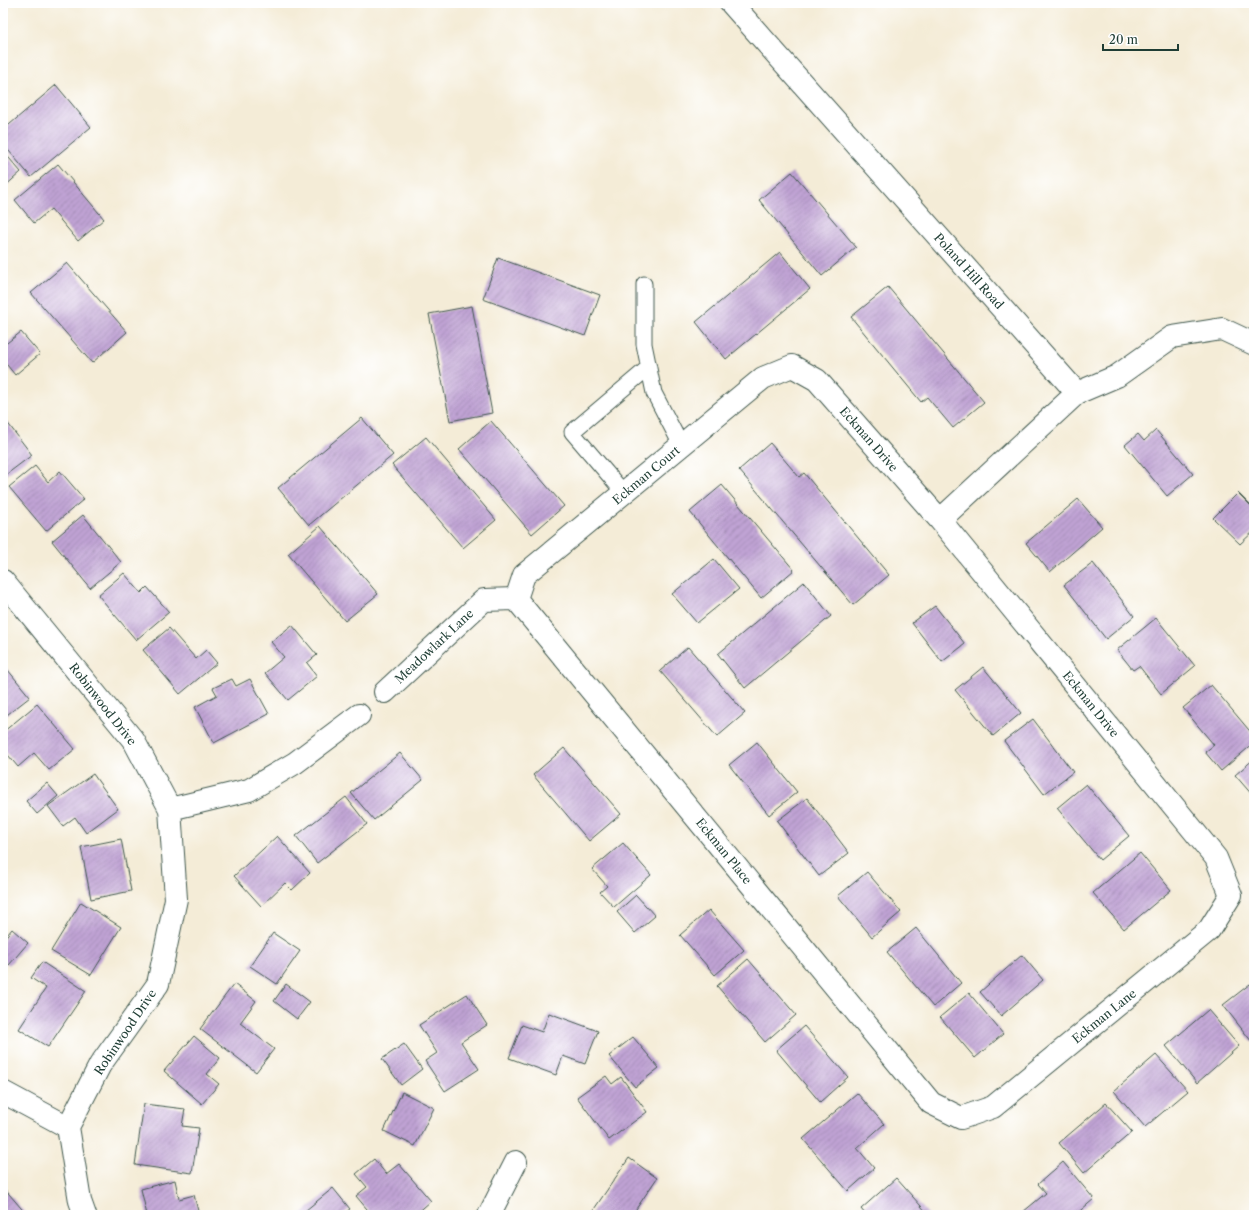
<svg xmlns="http://www.w3.org/2000/svg" width="1257" height="1218" font-family="'Libre Caslon Text',serif">
  <defs>
    <pattern id="building-hatch" width="6" height="6" patternUnits="userSpaceOnUse"><rect width="6" height="6" fill="#c0a3d4"/><path d="M-1 1l2-2M0 6l6-6M5 7l2-2" fill="none" stroke="#9b86ad"/></pattern>
  </defs>
  <rect width="100%" height="100%" fill="#fff"/>
  <filter id="ink" filterUnits="userSpaceOnUse"><feTurbulence type="fractalNoise" baseFrequency=".025" numOctaves="2"/><feDisplacementMap in="SourceGraphic" scale="8" xChannelSelector="R" yChannelSelector="G"/><feConvolveMatrix kernelMatrix="1 2 1 2 8 2 1 2 1" color-interpolation-filters="sRGB"/></filter>
  <filter id="wash" filterUnits="userSpaceOnUse"><feTurbulence type="fractalNoise" baseFrequency=".012" numOctaves="4" result="noise"/><feDisplacementMap in="SourceGraphic" scale="16" xChannelSelector="R" yChannelSelector="G"/><feGaussianBlur stdDeviation="0.9" result="paint"/><feColorMatrix in="noise" values="0 0 0 0 0 0 0 0 0 0 0 0 0 0 0 0 0 1.4 0 .05"/><feComposite in="paint" operator="in"/></filter>
  <g filter="url(#wash)">
    <rect width="100%" height="100%" fill="#f4ecd7"/>
    <g id="blocks">
      <path fill="url(#building-hatch)" d="M56,85L91,127L31,177L3,144V130Z
        M3,151L21,172L3,188Z
        M58,164L104,219L78,241L51,209L34,223L15,200Z
        M792,172L856,247L822,276L759,200Z
        M780,252L810,289L726,359L696,322Z
        M498,258L600,295L585,336L483,299Z
        M67,263L127,332L92,363L31,293Z
        M888,287L984,402L953,428L927,397L921,402L851,317Z
        M472,306L492,413L450,421L429,314Z
        M21,332L40,354L15,375L3,360V346Z
        M3,417L32,455L3,477Z
        M362,418L393,455L309,525L278,488Z
        M491,421L564,506L532,534L459,449Z
        M1156,430L1193,474L1167,496L1125,445L1138,434L1144,441Z
        M426,437L496,520L463,548L392,465Z
        M770,443L799,477L804,473L889,575L853,605L739,470Z
        M35,466L48,482L60,471L84,499L46,531L9,487Z
        M722,485L794,570L761,598L690,512Z
        M1238,493L1254,509V531L1240,544L1213,518Z
        M1078,499L1102,527L1050,572L1026,543Z
        M83,515L121,562L90,588L52,541Z
        M320,526L378,594L345,621L288,554Z
        M714,559L739,589L697,623L672,594Z
        M1093,563L1134,616L1106,639L1064,585Z
        M124,573L141,593L147,587L169,612L136,640L98,595Z
        M804,582L831,616L745,688L718,654Z
        M935,606L965,644L942,662L912,623Z
        M1156,618L1195,666L1161,694L1139,666L1133,670L1117,650Z
        M292,625L317,655L307,663L317,676L288,700L265,673L284,657L271,642Z
        M169,628L196,659L206,650L217,663L180,694L143,650Z
        M688,647L745,713L717,737L660,671Z
        M3,664L30,697L3,718Z
        M983,667L1021,713L993,736L955,690Z
        M232,679L236,686L250,679L269,714L214,743L195,707L217,695L213,688Z
        M1211,685L1254,736V743L1221,771L1205,752L1214,745L1183,708Z
        M37,704L75,749L49,770L34,753L18,767L3,749V732Z
        M1033,719L1073,772L1044,794L1004,741Z
        M757,742L797,792L769,815L729,765Z
        M564,748L621,814L589,841L533,775Z
        M400,753L423,780L374,820L351,793Z
        M1254,759V797L1235,775Z
        M93,774L118,809L86,833L75,817L63,826L48,806Z
        M47,783L58,796L37,814L26,801Z
        M1086,784L1129,836L1100,860L1057,808Z
        M346,797L367,824L317,863L296,836Z
        M807,798L849,853L819,876L777,821Z
        M277,836L310,873L292,890L285,883L261,906L234,876Z
        M121,839L131,891L91,899L81,847Z
        M623,843L651,875L614,907L600,892L607,886L592,869Z
        M1140,853L1171,890L1124,929L1093,893Z
        M867,872L901,912L872,937L838,896Z
        M636,895L655,916L635,933L617,912Z
        M81,902L121,927L91,975L51,951Z
        M709,910L744,950L715,975L680,935Z
        M916,928L961,983L933,1007L887,952Z
        M12,929L28,943L9,965L3,960V940Z
        M273,933L300,951L277,984L250,966Z
        M1022,955L1043,980L1001,1016L980,992Z
        M748,959L796,1015L765,1042L717,986Z
        M42,962L86,991L48,1047L19,1029L46,988L31,978Z
        M234,984L256,1001L240,1023L274,1049L256,1072L200,1029Z
        M286,984L310,1002L297,1019L274,1001Z
        M1250,984L1254,990V1041L1252,1042L1223,1005Z
        M969,993L1003,1034L975,1058L940,1017Z
        M467,994L487,1025L461,1042L479,1069L445,1091L425,1061L437,1053L419,1025Z
        M1208,1010L1239,1046L1197,1083L1166,1046Z
        M549,1013L598,1031L585,1064L563,1056L556,1075L509,1058L522,1025L542,1032Z
        M804,1026L848,1077L820,1102L776,1050Z
        M194,1036L220,1058L207,1074L219,1084L202,1104L164,1071Z
        M633,1037L659,1068L635,1087L609,1056Z
        M404,1044L422,1069L401,1085L382,1059Z
        M1156,1055L1188,1091L1145,1127L1114,1091Z
        M606,1076L612,1084L621,1077L647,1112L609,1140L577,1097Z
        M402,1092L434,1108L415,1146L384,1131Z
        M857,1093L884,1124L857,1148L874,1168L848,1191L803,1139Z
        M1106,1103L1132,1132L1084,1173L1059,1143Z
        M144,1104L185,1109L182,1126L199,1128L192,1173L135,1165Z
        M629,1158L657,1178L632,1215H590Z
        M374,1159L386,1174L399,1164L431,1201L415,1215H372L356,1196L367,1187L356,1174Z
        M1063,1162L1094,1199L1075,1215H1025L1023,1212L1046,1193L1038,1184Z
        M896,1178L929,1215H866L861,1209Z
        M175,1180L179,1199L194,1195L199,1215H147L141,1189Z
        M3,1187L27,1215H3Z
        M333,1188L350,1209L342,1215H300Z"/>
    </g>
  </g>
  <g filter="url(#ink)">
    <use href="#blocks" fill-opacity="0" stroke="#3f574c" stroke-width="1"/>
    <g fill="none" stroke-linecap="round" stroke-linejoin="round">
      <defs>
        <path id="service" d="M644,284V344L654,393L681,445
          M624,493L572,432L649,367"/>
        <path id="minor" d="M731,3L1077,393
          M940,520L1077,393L1117,376L1172,337L1222,329L1254,344
          M3,581L134,741L170,809L176,899L158,984L100,1065L68,1127
          M385,692L484,600L516,599L931,1103L961,1118L993,1107L1209,930L1231,895L1216,858L940,520L817,380L792,366L763,378L524,575L516,599
          M170,809L249,790L295,763L359,715
          M3,1092L68,1127L80,1201L85,1215
          M489,1215L516,1162"/>
      </defs>
      <use href="#service" stroke="#3f574c" stroke-width="17"/>
      <use href="#minor" stroke="#3f574c" stroke-width="24"/>
      <use href="#service" stroke="#fff" stroke-width="15"/>
      <use href="#minor" stroke="#fff" stroke-width="22"/>
    </g>
  </g>
  <g text-anchor="middle" dominant-baseline="central" stroke-width="3.5" stroke-linejoin="round" paint-order="stroke">
    <g font-size="12" fill="#1f3d34" stroke="#fff">
      <text transform="translate(969 271) rotate(48)">Poland Hill Road</text>
      <text transform="translate(869 439) rotate(49)">Eckman Drive</text>
      <text transform="translate(646 475) rotate(-40)">Eckman Court</text>
      <text transform="translate(434 646) rotate(-43)">Meadowlark Lane</text>
      <text transform="translate(103 704) rotate(52)">Robinwood Drive</text>
      <text transform="translate(1091 704) rotate(51)">Eckman Drive</text>
      <text transform="translate(724 851) rotate(51)">Eckman Place</text>
      <text transform="translate(1104 1016) rotate(-39)">Eckman Lane</text>
      <text transform="translate(125 1032) rotate(-56)">Robinwood Drive</text>
    </g>
  </g>
  <rect width="1257" height="1218" fill="none" stroke="#fff" stroke-width="16"/>
  <path d="M1103 44v6h75v-6" fill="none" stroke="#1f3d34" stroke-width="2"/>
  <text x="1109" y="44" font-size="12" fill="#1f3d34" stroke="#ffffff" stroke-width="3" paint-order="stroke">20 m</text>
</svg>
